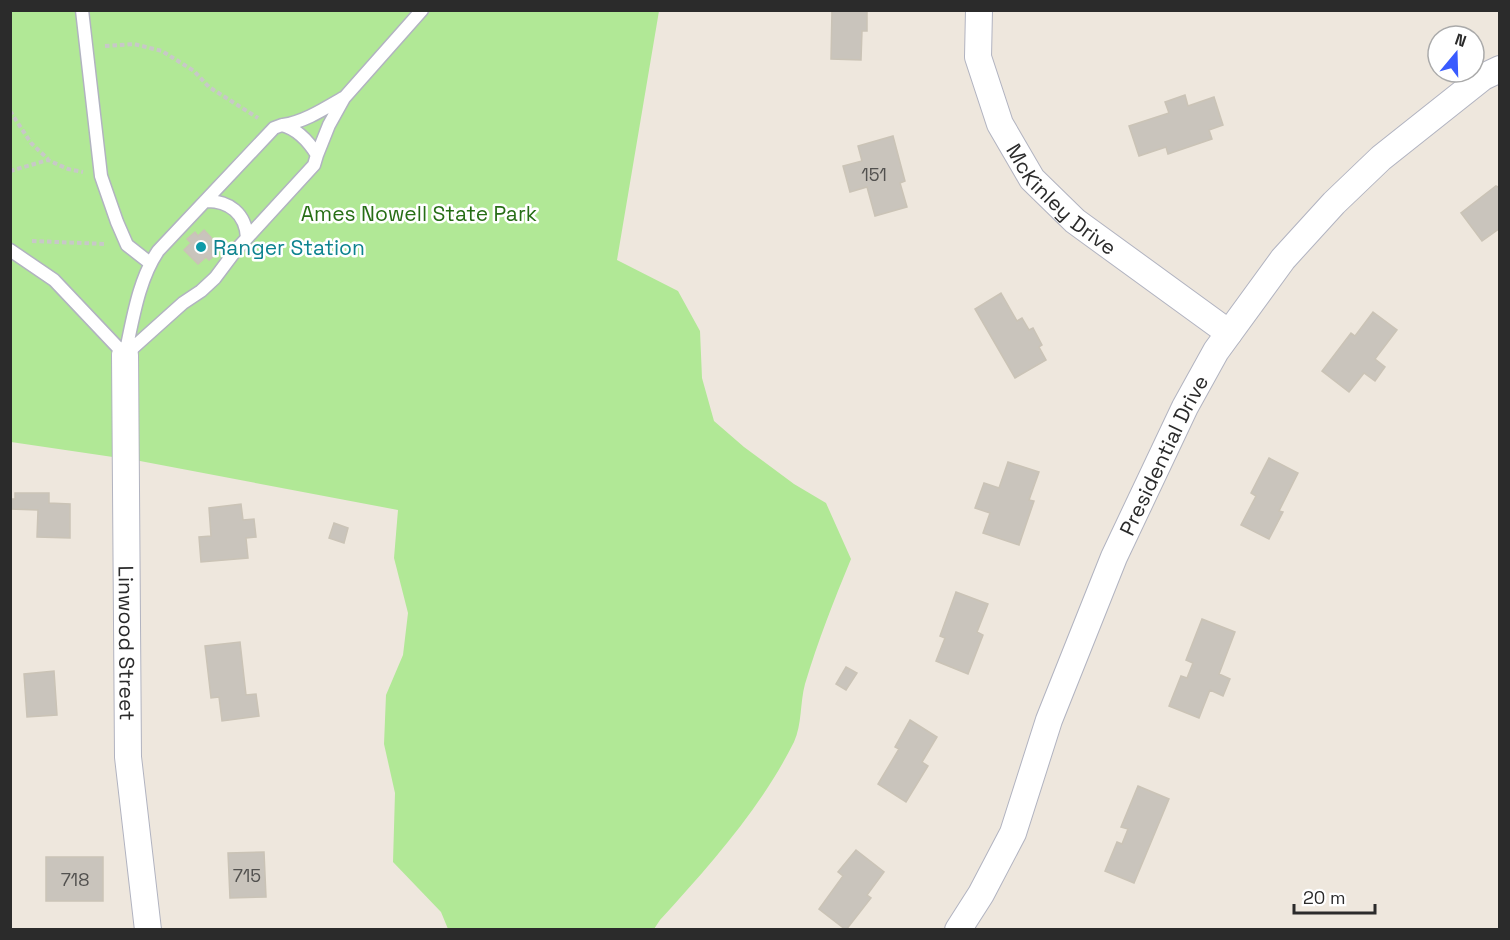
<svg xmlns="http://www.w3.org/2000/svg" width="1510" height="940" font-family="'Space Grotesk',sans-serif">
  <rect width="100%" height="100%" fill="#eee7dd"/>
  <path fill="#b1e896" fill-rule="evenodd" d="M11,11H659L617,260L678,291L700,331L702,378L714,421L744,447L794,484L826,503L851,559C834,600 818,641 805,684C800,702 802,725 794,742C761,808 710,865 660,920L654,929H448L441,912L393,862L395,793L384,744L386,695L403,655L408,613L394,558L398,510L140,461L11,442ZM204,230L218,245L211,251L214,255L209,260L206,257L198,264L184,250L191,243L188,239L194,233L198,236Z"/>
  <path fill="#c9c4bc" stroke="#cac3b6" stroke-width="1.5" d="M832,10H867V31H862L861,60L831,59Z
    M1185,95L1188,106L1214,97L1223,125L1209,130L1212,139L1168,154L1166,147L1139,156L1129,126L1169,113L1165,102Z
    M893,136L905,181L900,183L907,207L875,216L867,187L850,192L843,166L862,161L858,146Z
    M1496,186L1500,188V228L1482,241L1461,213Z
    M204,230L218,245L211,251L215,255L209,260L206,257L198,264L184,250L191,243L187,239L195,232L198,236Z
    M1001,293L1017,321L1022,318L1029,330L1033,328L1042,345L1039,347L1046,360L1015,378L975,309Z
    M1373,312L1397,330L1375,359L1385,367L1375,381L1364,373L1349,392L1322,371L1351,333L1355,336Z
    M1269,458L1298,473L1279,511L1283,512L1269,539L1241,525L1256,496L1251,493Z
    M1008,462L1039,472L1029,500L1034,501L1019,545L983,533L990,513L975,508L984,483L999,488Z
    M15,493H49V503L70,504V538L37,537L38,510L10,509V499H15Z
    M241,504L243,520L254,519L256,537L246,538L248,558L201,562L199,537L211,536L209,508Z
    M334,523L348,528L344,543L329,538Z
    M956,592L988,604L977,632L983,635L968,674L936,661L945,638L940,636Z
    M1202,619L1235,632L1219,674L1230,679L1223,696L1210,690L1199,718L1169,706L1181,676L1187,678L1193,663L1186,660Z
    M240,642L246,695L256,694L259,716L222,721L219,697L211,698L205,646Z
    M846,667L857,673L846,690L836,684Z
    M54,671L57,715L27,717L24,674Z
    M910,720L937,737L922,762L928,766L906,802L878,784L899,749L895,747Z
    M1138,786L1169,799L1134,883L1105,871L1117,842L1122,844L1128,829L1121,827Z
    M856,850L884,872L867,895L871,898L846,930L819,909L843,876L838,872Z
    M264,852L266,897L230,898L228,853Z
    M46,857H103V901H46Z"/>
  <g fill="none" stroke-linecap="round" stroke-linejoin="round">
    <defs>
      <path id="lane" d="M82,10L101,176L117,222L127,245L150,263
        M282,125C297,129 309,142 317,155L314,165L236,250L215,278L201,291L183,303L125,355C133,319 138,281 158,251L274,128Z
        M283,125C304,122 324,109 343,98
        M317,155L329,125L344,98L422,10
        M205,201C229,200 246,214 247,238
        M10,250L54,280L125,355"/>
      <g id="street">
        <path id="s1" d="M979,10L978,57L1000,124L1032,179L1075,221L1229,333"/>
        <path id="s2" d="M125,355L128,757L148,930"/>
        <path id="s3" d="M958,930L981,894L1013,833L1049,720L1114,557L1185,407L1216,351L1283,259L1334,203L1381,158L1483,77L1500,69"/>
      </g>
    </defs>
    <use href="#lane" stroke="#b1b3c0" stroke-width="15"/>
    <use href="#street" stroke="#b1b3c0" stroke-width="28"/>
    <path stroke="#c8c8c8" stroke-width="4" stroke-dasharray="4.5 3" stroke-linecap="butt" d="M105,46L134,44L162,51L194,71L209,87L258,118
      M10,111L31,143L48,159
      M10,171L48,160L68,169L83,172
      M32,241L106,244"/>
    <use href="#lane" stroke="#fff" stroke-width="12"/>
    <use href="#street" stroke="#fff" stroke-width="26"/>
  </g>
  <circle fill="#0f9aa8" stroke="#fff" stroke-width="2" cx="201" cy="247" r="6"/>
  <g text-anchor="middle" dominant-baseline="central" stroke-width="5" stroke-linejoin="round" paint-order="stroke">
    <g font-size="18" fill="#52514f">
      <text x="874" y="174">151</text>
      <text x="247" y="875">715</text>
      <text x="75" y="879">718</text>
    </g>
    <g font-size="21" fill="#2b2b2b" stroke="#fff">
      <text stroke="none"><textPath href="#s1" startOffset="216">McKinley Drive</textPath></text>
      <text stroke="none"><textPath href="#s3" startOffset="519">Presidential Drive</textPath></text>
      <text stroke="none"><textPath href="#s2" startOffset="288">Linwood Street</textPath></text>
    </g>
    <g font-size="21" fill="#276e16" stroke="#fff">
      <text x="419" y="213">Ames Nowell State Park</text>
    </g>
    <g font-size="21" fill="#0d838f" stroke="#fff" text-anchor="start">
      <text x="213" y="247">Ranger Station</text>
    </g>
  </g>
  <rect width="1510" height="940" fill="none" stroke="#2b2b2b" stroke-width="24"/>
  <g transform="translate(1456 54) rotate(19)"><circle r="28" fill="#ffffff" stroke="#aaaaaa" stroke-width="1.5"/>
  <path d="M0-4.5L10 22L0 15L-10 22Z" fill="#395bff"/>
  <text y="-9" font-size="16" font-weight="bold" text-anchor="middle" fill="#2b2b2b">N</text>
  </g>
  <path d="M1294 904v9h81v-9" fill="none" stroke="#2b2b2b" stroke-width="3"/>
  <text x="1303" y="904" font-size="18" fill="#2b2b2b" stroke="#ffffff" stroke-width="4.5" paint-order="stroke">20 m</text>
</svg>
